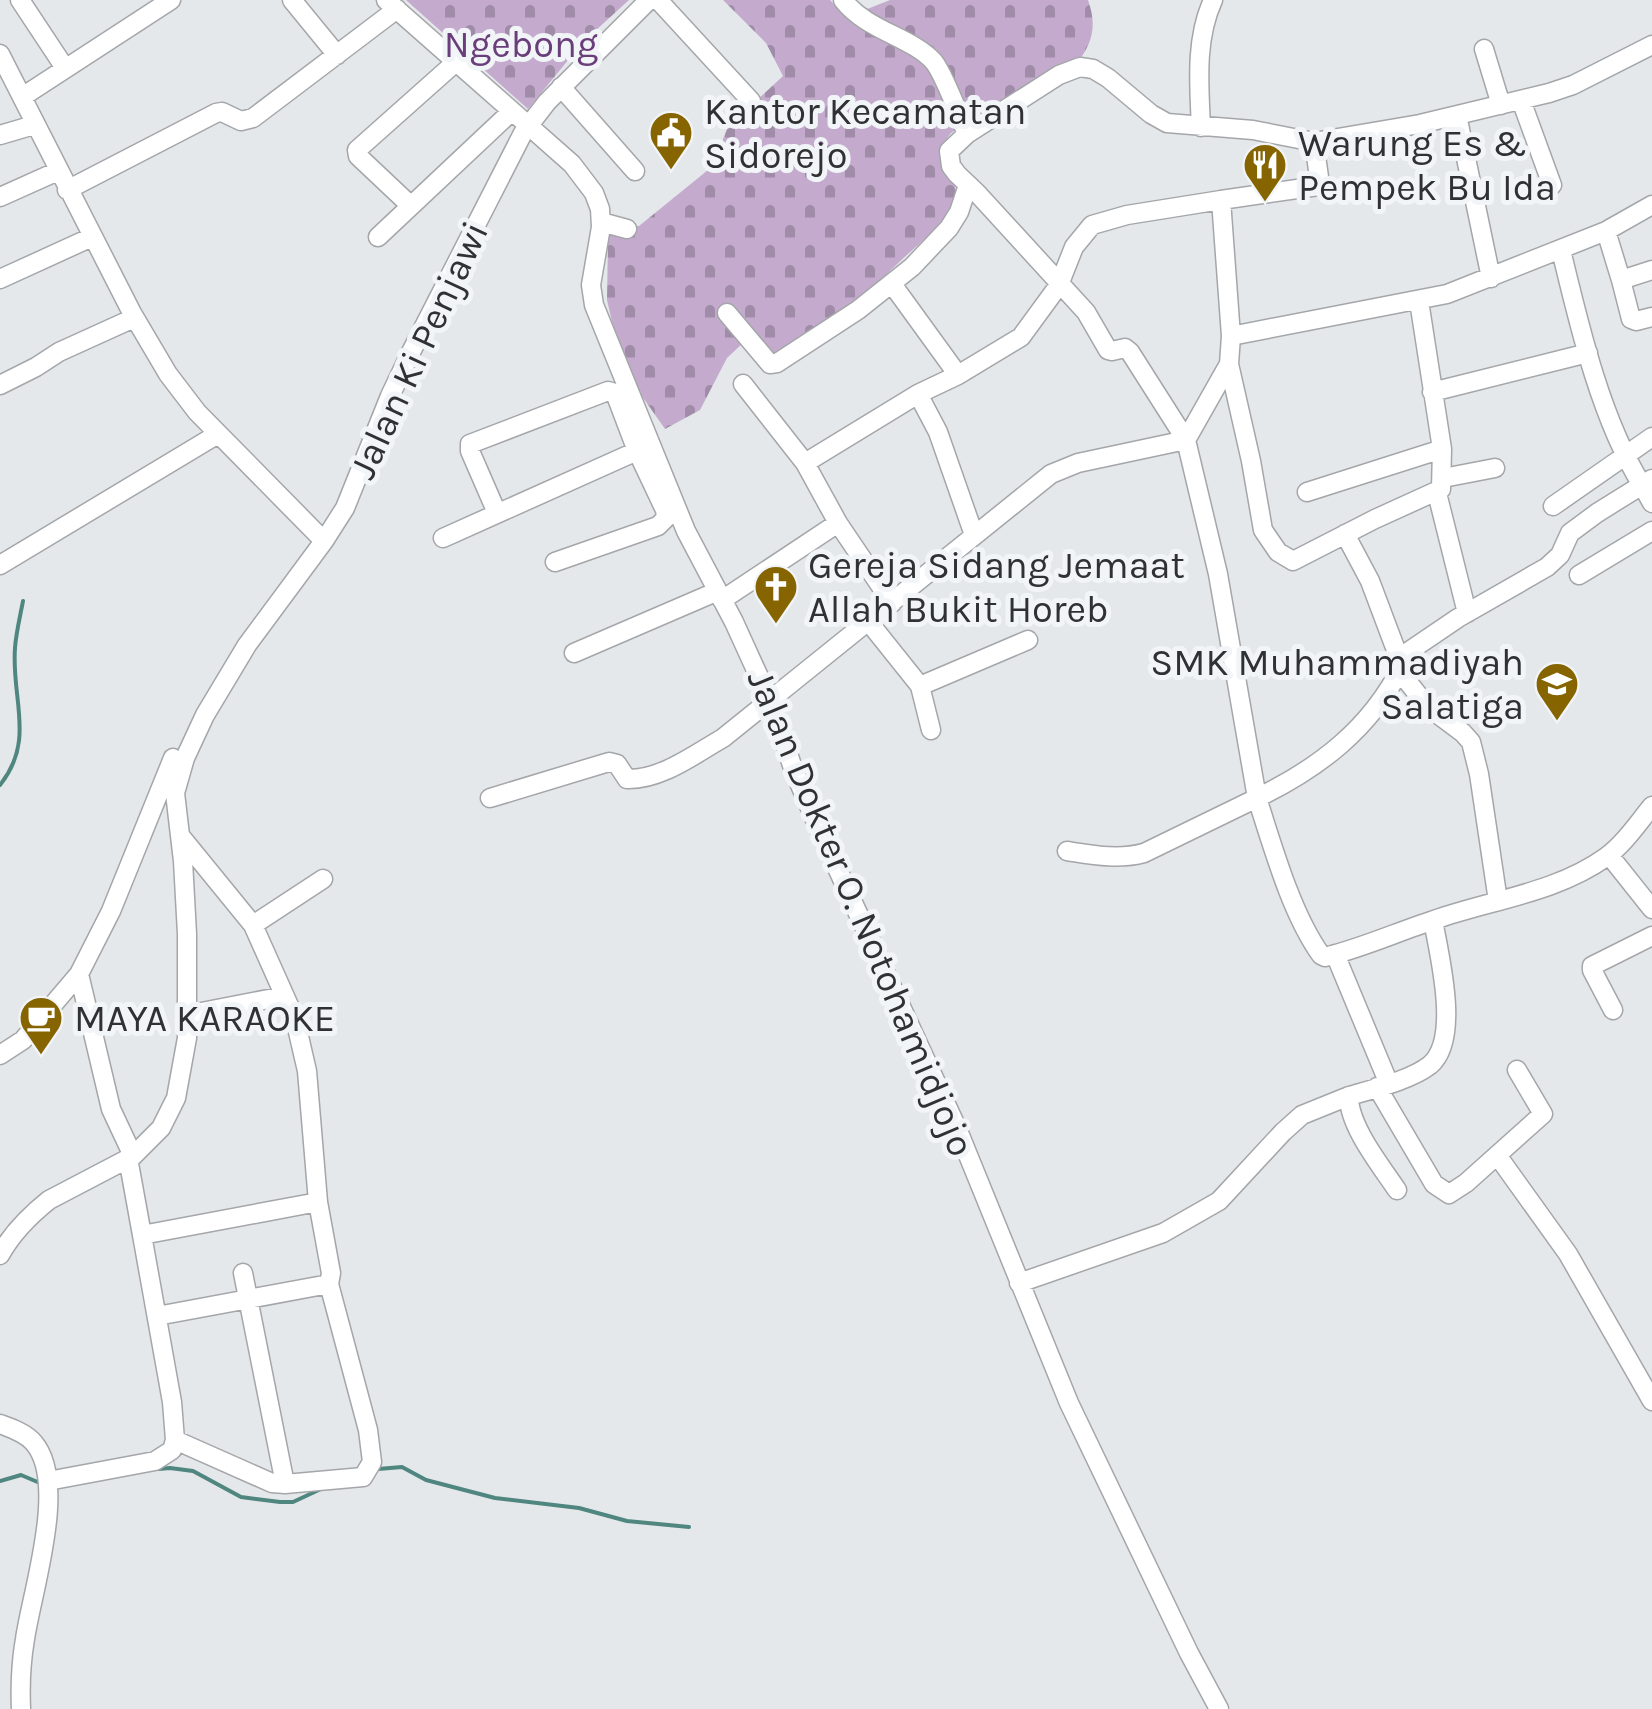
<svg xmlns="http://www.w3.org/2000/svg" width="1652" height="1709" font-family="Karla,sans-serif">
  <defs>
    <pattern id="cemetery-stones" width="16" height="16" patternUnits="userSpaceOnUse" patternTransform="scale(2.5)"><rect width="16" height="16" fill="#c4abce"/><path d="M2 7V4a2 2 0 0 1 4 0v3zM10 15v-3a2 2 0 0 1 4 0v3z" fill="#a08ca8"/></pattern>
  </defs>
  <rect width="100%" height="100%" fill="#e5e8eb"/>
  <path fill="url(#cemetery-stones)" d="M406,0H629L583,42L528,109Z
    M723,0H830L847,17L890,0H1088C1097,25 1093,43 1077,63L1055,67L951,133C920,173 965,171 954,201C948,218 923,241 909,253C890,270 872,290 852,304C824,323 795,340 767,357L744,342L727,358L700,410L665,429L639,392L612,322L607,300L608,239V233L617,225L639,226L719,161L723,139L728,127L783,76L766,43Z"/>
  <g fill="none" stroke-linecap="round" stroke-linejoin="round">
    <path stroke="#4f8680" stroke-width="4" d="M0,785C36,740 11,699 15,648C16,633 20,617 23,601
      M158,1469L170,1468L193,1471L241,1497L280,1502H293L323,1488
      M378,1469L402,1467L426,1480L495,1498L579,1508L627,1521L689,1527
      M0,1481L21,1475L40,1483"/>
    <defs>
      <path id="minor" d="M20,0L65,68
        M292,0L337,55
        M386,0L572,164L594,193L600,209L601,227L591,285L594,305L686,531L734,622L770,701L794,771L820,831L957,1128L1069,1403L1189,1653L1219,1709
        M658,0L751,101
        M843,0C867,31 912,37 934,62C945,76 959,116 967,134
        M1484,49L1501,105
        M0,54L132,313L168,374L197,412L324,541
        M561,87L635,171
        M22,97L171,0
        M1521,100L1552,185
        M1457,115L1491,278
        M1201,127C1199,84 1195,39 1213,0
        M0,135L34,125
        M1314,142L1420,124L1549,93L1573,85L1652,45
        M67,190L216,113L222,112L241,121L253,118L397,9
        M0,197L58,171
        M411,206L358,156L357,150L457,61
        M601,222L627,229
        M1606,231L1621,280L1652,270
        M378,237L512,111
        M1561,250C1579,325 1601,420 1642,485L1652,479
        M0,279L92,237
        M1621,280L1631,319L1636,321L1652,317
        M892,284L958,375L1021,337L1059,285L1074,247L1092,225L1127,215L1221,200L1231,336
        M727,313L770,364L777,363L858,310L912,267L949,228L959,212L968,185
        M1229,364L1251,461L1263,530L1278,552L1293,561L1375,519L1441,489L1442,449L1419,301
        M743,384L805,463
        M0,385L36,367L59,352L134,318
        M1432,392L1588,353
        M918,394L938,432L974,535
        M1443,478L1495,468
        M1307,492L1442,449
        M1437,493L1467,613
        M1553,506L1652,437
        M497,513L470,451V444L608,391L615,393L637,451L665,510L666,518L658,526L555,562
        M1345,534L1370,581L1402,666C1370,729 1319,768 1257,798C1273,847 1291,913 1321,955L1325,957C1362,948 1397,932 1434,920C1490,900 1556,893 1606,857C1624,844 1638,823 1652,806
        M443,538L646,447
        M0,565L218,434
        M1579,575L1652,531
        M722,600L838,523
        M892,603L838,523L805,463L918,394L958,375
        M868,621L920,686L1028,640
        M574,653L718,591
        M1399,658L1458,618L1547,567L1560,555L1570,533L1597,513L1642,485L1652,503
        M1400,672L1427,706L1463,733L1471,742L1479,774L1498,901
        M920,686L931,730
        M490,798L609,762L617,764L627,779C661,780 695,754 723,738L1051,474L1078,463L1186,440L1229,364L1231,336L1447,294L1606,231L1652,205
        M1067,851C1093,855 1118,860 1144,853L1257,798L1218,574L1186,440L1130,352L1125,348L1112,351L1108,350L1086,312L977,193L957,174L951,166L949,151L967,134L1059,75L1080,67L1093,69L1108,78L1151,114L1167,123L1253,130L1314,142L1320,184L1318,186L1221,200
        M1609,855L1652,909
        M253,925L323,879
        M1335,954L1389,1084
        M79,974L111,1109L133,1156
        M1613,1010L1592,970V966L1652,936
        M186,1015L284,996
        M0,1055L23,1040L79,974L111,911L173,758
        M1377,1087L1434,1184L1449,1194L1466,1183L1543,1114L1517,1070
        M1497,1155L1568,1254L1652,1401
        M128,1158L142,1235L318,1202L307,1071L295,1019L253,925L182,838
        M1397,1190C1381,1166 1348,1125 1349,1096C1373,1089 1411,1080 1430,1065C1461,1039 1439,955 1433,920
        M0,1255C12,1233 29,1216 49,1200L133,1156L161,1128L176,1098L187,1038V934L183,861L175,793L185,758L205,715L247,645L324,541L345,508L390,396L411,352L523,133L547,102L649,0
        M1019,1283L1163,1233L1219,1201L1283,1132L1302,1115L1349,1096
        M157,1316L329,1284L331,1273L318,1202
        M0,1424C11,1428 26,1433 34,1443C68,1483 32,1591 25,1639C21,1662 20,1686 21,1709
        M175,1440L272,1483L285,1484L243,1273
        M48,1481L155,1461L172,1450L175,1440L172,1402L142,1235
        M285,1484L363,1477L372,1462L368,1430L329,1284"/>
    </defs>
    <use href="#minor" stroke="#a4a6a9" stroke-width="21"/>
    <use href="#minor" stroke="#fff" stroke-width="18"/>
  </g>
  <defs>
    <symbol id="civic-pin" viewBox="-11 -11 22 30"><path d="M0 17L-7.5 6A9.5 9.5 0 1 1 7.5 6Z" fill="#866500" stroke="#f2f5f8"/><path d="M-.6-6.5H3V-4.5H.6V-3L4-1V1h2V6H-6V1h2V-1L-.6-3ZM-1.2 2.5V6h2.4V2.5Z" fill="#fff"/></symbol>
    <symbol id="restaurant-pin" viewBox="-11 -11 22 30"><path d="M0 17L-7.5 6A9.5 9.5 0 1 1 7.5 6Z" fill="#866500" stroke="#f2f5f8"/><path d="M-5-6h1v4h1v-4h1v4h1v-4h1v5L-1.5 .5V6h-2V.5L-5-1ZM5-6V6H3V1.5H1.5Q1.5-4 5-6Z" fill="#fff"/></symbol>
    <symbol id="church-pin" viewBox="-11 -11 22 30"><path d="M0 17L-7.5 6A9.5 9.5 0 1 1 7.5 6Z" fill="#866500" stroke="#f2f5f8"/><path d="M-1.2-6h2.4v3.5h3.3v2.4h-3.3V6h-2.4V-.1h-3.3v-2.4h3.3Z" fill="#fff"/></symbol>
    <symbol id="school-pin" viewBox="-11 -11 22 30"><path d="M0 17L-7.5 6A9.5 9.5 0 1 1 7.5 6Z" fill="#866500" stroke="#f2f5f8"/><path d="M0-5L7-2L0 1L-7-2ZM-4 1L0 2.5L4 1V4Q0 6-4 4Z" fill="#fff"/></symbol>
    <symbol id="cafe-pin" viewBox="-11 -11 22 30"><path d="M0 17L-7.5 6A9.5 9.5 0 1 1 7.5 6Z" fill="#866500" stroke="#f2f5f8"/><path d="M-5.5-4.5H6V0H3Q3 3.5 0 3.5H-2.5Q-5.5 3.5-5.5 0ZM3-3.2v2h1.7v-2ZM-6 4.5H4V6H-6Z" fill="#fff"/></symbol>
  </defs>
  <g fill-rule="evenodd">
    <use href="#civic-pin" x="646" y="108" width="50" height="68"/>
    <use href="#restaurant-pin" x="1240" y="140" width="50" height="68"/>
    <use href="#church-pin" x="751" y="562" width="50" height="68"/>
    <use href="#school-pin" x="1532" y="659" width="50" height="68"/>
    <use href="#cafe-pin" x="16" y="993" width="50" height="68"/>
  </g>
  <g text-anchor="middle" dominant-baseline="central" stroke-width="10" stroke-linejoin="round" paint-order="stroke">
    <g font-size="38" fill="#6a3d7b" stroke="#f2f5f8">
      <text x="521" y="44">Ngebong</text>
    </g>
    <g font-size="38" fill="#303132" stroke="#f2f5f8" text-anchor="start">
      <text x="704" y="111">Kantor Kecamatan<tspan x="704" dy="44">Sidorejo</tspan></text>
      <text x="1298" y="143">Warung Es &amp;<tspan x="1298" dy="44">Pempek Bu Ida</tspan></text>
      <text x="808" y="565">Gereja Sidang Jemaat<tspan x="808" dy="44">Allah Bukit Horeb</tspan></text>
      <text x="1524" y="662" text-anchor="end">SMK Muhammadiyah<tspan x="1524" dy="44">Salatiga</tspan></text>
      <text x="74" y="1018">MAYA KARAOKE</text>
    </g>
    <g font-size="38" fill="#303132" stroke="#f2f5f8">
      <text transform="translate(419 350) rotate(-65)">Jalan Ki Penjawi</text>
      <text transform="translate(861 913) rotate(67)">Jalan Dokter O. Notohamidjojo</text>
    </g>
  </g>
</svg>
